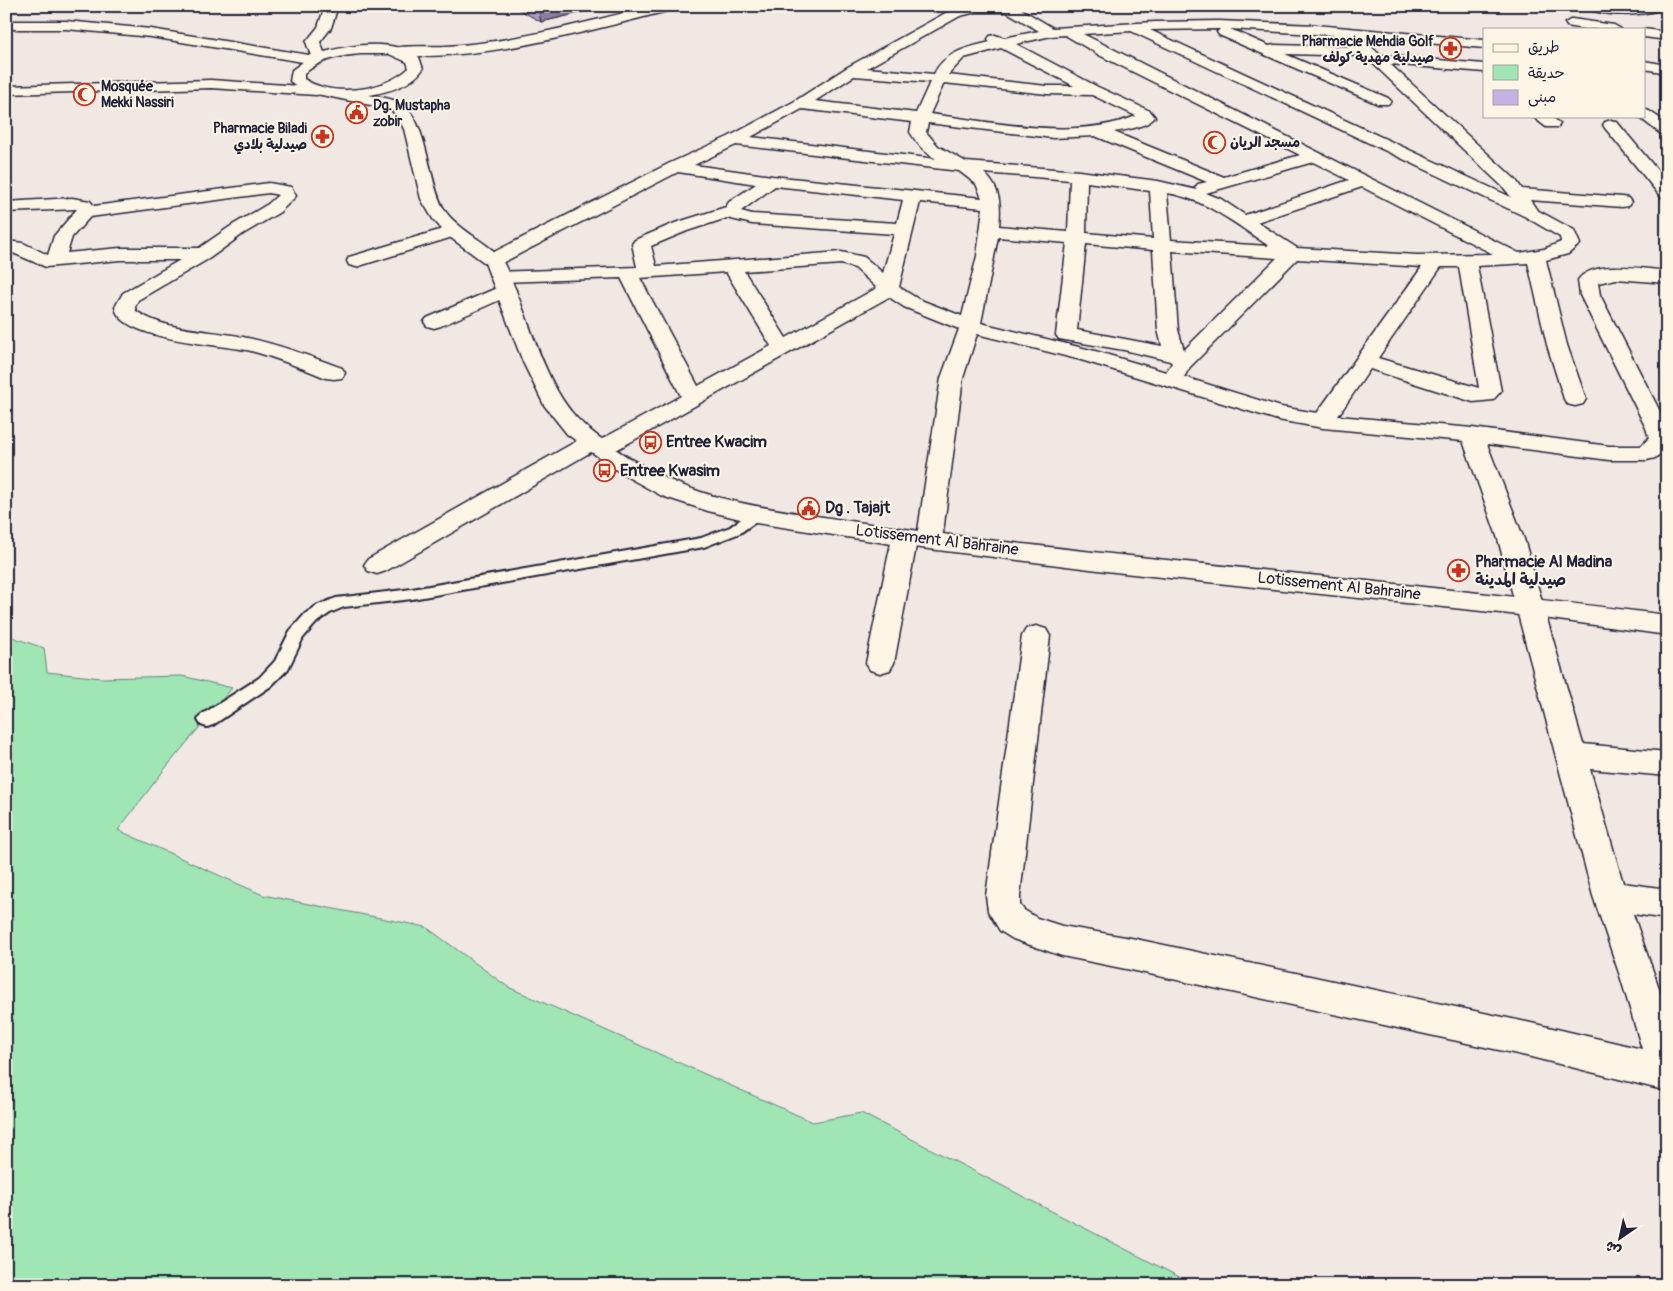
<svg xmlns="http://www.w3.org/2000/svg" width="1673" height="1291" font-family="Pangolin,'Playpen Sans Arabic',sans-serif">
  <rect width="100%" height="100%" fill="#f1e8e4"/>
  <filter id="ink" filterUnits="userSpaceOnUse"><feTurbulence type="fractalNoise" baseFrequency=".02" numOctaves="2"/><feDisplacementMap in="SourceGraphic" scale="10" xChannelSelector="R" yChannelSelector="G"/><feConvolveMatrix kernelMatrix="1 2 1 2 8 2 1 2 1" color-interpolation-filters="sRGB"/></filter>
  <g filter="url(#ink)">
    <path fill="#9fe6b4" stroke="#608478" d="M6,635L44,648L47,672L101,678L182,676L232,688L164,770L118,830L263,895L426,927L508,987L813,1122L861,1113L1195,1285H6Z"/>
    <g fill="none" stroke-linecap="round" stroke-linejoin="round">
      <defs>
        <path id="service" d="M756,510L761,512L763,515L761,518L740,533L704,547L412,599L344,607L330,613L317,622L303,638L288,669L271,686L213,725L207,727L201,725L198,720L201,715L259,678L275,661L290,631L305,614L318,605L336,598L412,589L701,538L730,527L751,512Z"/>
        <path id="minor" d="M653,6H677L676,9C590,30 501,57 412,56C404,55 392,58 387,51C392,44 435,47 447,46C517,42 585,22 653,6Z
          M968,6H1016L1053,28L1155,22L1219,21L1315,25L1484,40V48L1370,38L1363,39L1380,55L1484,64V72L1390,64L1516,180L1522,189L1622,197L1628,198L1631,202L1628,206L1622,207L1530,200L1537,210L1574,230L1580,244L1568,254L1546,260L1567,345L1586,399L1583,404L1575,406L1567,404L1564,399L1547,345L1528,263L1477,266L1501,391L1493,400L1473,402L1370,369L1338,416L1472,428L1609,446H1641L1649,438L1646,428L1580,295L1578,280C1593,259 1645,269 1667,271V283L1616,279L1598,283L1600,295L1667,425L1666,449L1655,458L1647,460H1609L1487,444L1524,539L1583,744L1667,752V776L1590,769L1623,883L1667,889V919L1633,914L1667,1011V1091L1531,1057L1131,970L1062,956L1013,939L1000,931L988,911L986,896L1022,636L1026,629L1036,626L1046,629L1050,636L1020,896V905L1024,910L1037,918L1062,926L1131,938L1531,1023L1642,1049L1621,979L1593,896L1498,539L1463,441L1323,428L1278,420L1081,360L977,334L963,378L942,540L938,546L929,548L920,546L917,541L894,663L890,670L880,673L870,670L866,663L892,538L896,532L905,530L914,532L917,537L941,378L959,329L904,307L889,297L609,454L601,456L591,452L386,571L377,574L368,571L364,565L368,559L584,437L592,435L602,439L681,396L621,278L500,282L493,280L490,276L493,272L637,267L632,244L635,240L675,223L726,207L729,202L756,184L678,172L500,264L493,266L486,264L484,260L486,256L670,163L728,137L795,101L846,68L951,10ZM977,12H1007L1039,31L1004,38L995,35L990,36L988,39L990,42C969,47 944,52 934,74L867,68L960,16ZM1220,29L1217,32L1219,35L1378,104H1388L1391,101L1388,98L1285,54L1365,56L1504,188L1511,197L1150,30ZM1230,29L1350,36L1348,39L1356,47L1274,45L1269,46ZM1131,31L1524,216L1560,237L1561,242L1544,249L1519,253L1083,34ZM1065,35L1101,56L1300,155L1224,177L1114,132C1126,130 1147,127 1155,117L1150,111L1098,87L1016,44L1051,36ZM1001,48L1074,86H1047L948,75L964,58ZM854,76L930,82L916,113L815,101ZM944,83L1047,94L1092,95L1136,116C1074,141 995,122 930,114ZM802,109L912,122L910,132C917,144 924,152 936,159L751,137ZM928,123L1053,138L1095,136L1207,182L1198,184L1195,188L1197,190L1158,181L1079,171L966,162L938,146L926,132ZM736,145L959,171L976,184L982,198L772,176L694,165ZM1313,162L1349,180L1245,215L1221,199L1206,193ZM984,173L1070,180L1068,232L999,226C1001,206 1001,188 984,173ZM1087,182L1150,191L1153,239L1086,233ZM775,186L903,200L897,223L752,214L741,211ZM1362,187L1493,254L1417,255L1297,248L1257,222ZM1167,193C1206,199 1237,225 1269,246L1171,240ZM920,202L983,208L977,256L962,316L918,299L899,287ZM727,218L752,224L894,234L883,273L864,257L841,252L656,266L651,246L687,231ZM998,237L1067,243L1056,335L1059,339L1124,350L1170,361L1172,363L1166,372L1095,351L981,323ZM1086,244L1153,250L1158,330L1162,346L1077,330ZM1172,251L1277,258L1184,350L1178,330ZM1297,259L1422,267L1317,413L1281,407L1184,377L1190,367ZM841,264L855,268L877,288L786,338L744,271ZM1441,267H1459L1479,388L1378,358ZM726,272L771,346L698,386L640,278Z
          M1584,6H1664C1653,18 1594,17 1584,6Z
          M1572,19L1614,25L1621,29H1584L1567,26L1565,23Z
          M6,21H66L151,29L315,56L320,57L322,60L320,63L315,64L151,37L66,29H6Z
          M1644,29L1667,32V40L1644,37Z
          M1644,61L1667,65V73L1644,69Z
          M211,80L316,87L321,88L323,91L321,94L316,95L211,88L6,94V86Z
          M1644,109L1649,111L1667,123V136L1661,134L1639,117L1644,116Z
          M1532,116H1551L1560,124L1558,127H1546Z
          M1611,120L1617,122L1667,182V198L1661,197L1605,128L1603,125L1605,122Z
          M269,183L291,187L296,196L280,212L243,234L210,258L138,300L135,307L136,311C167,332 207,329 243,337C277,344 309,356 342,368L345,373L342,378L334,379L326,378C302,368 277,358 251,351C222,344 120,341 115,307L123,293L180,260H120L46,267L13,253H6V241L23,243L48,255L54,236L77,209L6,212V202L72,198L90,201L94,206ZM269,193L278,195L268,204L231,226L199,248H120L67,253L72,237L90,217Z
          M453,226L459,227L462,231L459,235L356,267L349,265L347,261L349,257Z
          M506,284L513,286L516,290L513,294L441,326L434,328L427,326L424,322L427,318Z"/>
        <path id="tertiary" d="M325,6H338L331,28L320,42L324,52C353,45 392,38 419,57L423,69C411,86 388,92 369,95C378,97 390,98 398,102C429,116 427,185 446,212C460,232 494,245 503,262C529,311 542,388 584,425C601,440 622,454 641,465C699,500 764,508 830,518C889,527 947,535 1005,542C1225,568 1447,587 1667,615V635L1529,616L1114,572L905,546L756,523L708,511L662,496L622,474L567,434L544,405L523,362L485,263L447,235L433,219L421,199L404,129L398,117L390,109L302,91L290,81L292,70L311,56L306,42L318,27ZM361,54H389L407,62L409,68C384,91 333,98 304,79V74C320,59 340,56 361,54Z"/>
      </defs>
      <use href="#service" stroke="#22223b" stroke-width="4"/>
      <use href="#minor" stroke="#22223b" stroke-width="3"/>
      <use href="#tertiary" stroke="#22223b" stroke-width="3"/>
      <use href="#service" fill="#fcf5e5" fill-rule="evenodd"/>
      <use href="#minor" fill="#fcf5e5" fill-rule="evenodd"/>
      <use href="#tertiary" fill="#fcf5e5" fill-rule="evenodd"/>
    </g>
    <path fill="#a999c2" stroke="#22223b" d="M513,6H609L541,22Z"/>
    <path fill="#8a7d9e" stroke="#22223b" d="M562,6H609L541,22L539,12Z"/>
    <path fill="#c5b2e2" stroke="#22223b" d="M530,6H562L539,12Z"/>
  </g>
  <defs>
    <symbol id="pharmacy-ring" viewBox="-11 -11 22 22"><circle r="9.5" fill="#fcf5e5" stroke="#c8321e" stroke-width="1.5"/><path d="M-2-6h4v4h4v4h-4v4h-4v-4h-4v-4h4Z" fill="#c8321e"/></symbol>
    <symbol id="mosque-ring" viewBox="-11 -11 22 22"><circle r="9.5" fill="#fcf5e5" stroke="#c8321e" stroke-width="1.5"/><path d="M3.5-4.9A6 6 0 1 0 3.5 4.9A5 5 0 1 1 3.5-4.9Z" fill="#c8321e"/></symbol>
    <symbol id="civic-ring" viewBox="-11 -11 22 22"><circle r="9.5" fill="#fcf5e5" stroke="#c8321e" stroke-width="1.5"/><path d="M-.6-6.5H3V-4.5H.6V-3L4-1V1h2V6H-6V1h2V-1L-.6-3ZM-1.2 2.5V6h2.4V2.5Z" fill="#c8321e"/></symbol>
    <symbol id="bus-ring" viewBox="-11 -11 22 22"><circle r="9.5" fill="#fcf5e5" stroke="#c8321e" stroke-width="1.5"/><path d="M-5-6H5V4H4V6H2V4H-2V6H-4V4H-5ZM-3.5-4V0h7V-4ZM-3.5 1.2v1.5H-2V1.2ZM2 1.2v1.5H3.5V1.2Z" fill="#c8321e"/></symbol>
  </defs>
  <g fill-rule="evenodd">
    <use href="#pharmacy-ring" x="1438" y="36" width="25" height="25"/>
    <use href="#mosque-ring" x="72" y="82" width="25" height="25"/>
    <use href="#civic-ring" x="344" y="100" width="25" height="25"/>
    <use href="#pharmacy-ring" x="310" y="124" width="25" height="25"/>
    <use href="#mosque-ring" x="1202" y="130" width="25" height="25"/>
    <use href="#bus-ring" x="638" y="430" width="25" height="25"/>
    <use href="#bus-ring" x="592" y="458" width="25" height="25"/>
    <use href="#civic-ring" x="796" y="496" width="25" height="25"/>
    <use href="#pharmacy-ring" x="1446" y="558" width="25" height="25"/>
  </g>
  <g text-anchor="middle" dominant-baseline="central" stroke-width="4" stroke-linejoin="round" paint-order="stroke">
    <g font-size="14" font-weight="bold" fill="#22223b" stroke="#fcf5e5" text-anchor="start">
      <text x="1434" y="41" text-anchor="end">Pharmacie Mehdia Golf<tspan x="1434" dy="16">صيدلية مهدية كولف</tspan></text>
      <text x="101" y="86">Mosquée<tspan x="101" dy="16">Mekki Nassiri</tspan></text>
      <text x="373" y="105">Dg. Mustapha<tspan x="373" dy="16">zobir</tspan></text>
      <text x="307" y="128" text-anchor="end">Pharmacie Biladi<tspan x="307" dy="16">صيدلية بلادي</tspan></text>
      <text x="1230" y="142">مسجد الريان</text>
    </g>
    <g font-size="16" font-weight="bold" fill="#22223b" stroke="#fcf5e5" text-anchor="start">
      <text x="666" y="442">Entree Kwacim</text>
      <text x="620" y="471">Entree Kwasim</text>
      <text x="825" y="508">Dg . Tajajt</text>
      <text x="1475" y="562">Pharmacie Al Madina<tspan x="1475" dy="18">صيدلية المدينة</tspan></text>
    </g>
    <g font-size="16" fill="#22223b" stroke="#fcf5e5">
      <text transform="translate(937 540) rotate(7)">Lotissement Al Bahraine</text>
      <text transform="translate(1339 586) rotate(6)">Lotissement Al Bahraine</text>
    </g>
  </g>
  <rect width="1673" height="1291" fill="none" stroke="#fcf5e5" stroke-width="25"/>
  <rect x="12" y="12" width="1648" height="1266" fill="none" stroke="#22223b" stroke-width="2" filter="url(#ink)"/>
  <rect x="1483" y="28" width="162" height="90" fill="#fcf5e5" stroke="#a5a1a1"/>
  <rect x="1493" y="44" width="25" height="8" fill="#fcf5e5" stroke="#a5a1a1"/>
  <text x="1528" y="52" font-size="15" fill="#22223b">طريق</text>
  <rect x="1493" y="65" width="25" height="15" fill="#9fe6b4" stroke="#a5a1a1"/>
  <text x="1528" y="78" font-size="15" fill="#22223b">حديقة</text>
  <rect x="1493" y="90" width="25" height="15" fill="#c5b2e2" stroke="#a5a1a1"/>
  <text x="1528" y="102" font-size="15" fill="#22223b">مبنى</text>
  <g transform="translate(1620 1238) rotate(214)" stroke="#fcf5e5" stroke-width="4" paint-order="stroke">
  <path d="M0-4L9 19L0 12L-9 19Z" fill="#22223b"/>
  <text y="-8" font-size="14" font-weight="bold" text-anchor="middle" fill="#22223b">ش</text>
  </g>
</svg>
